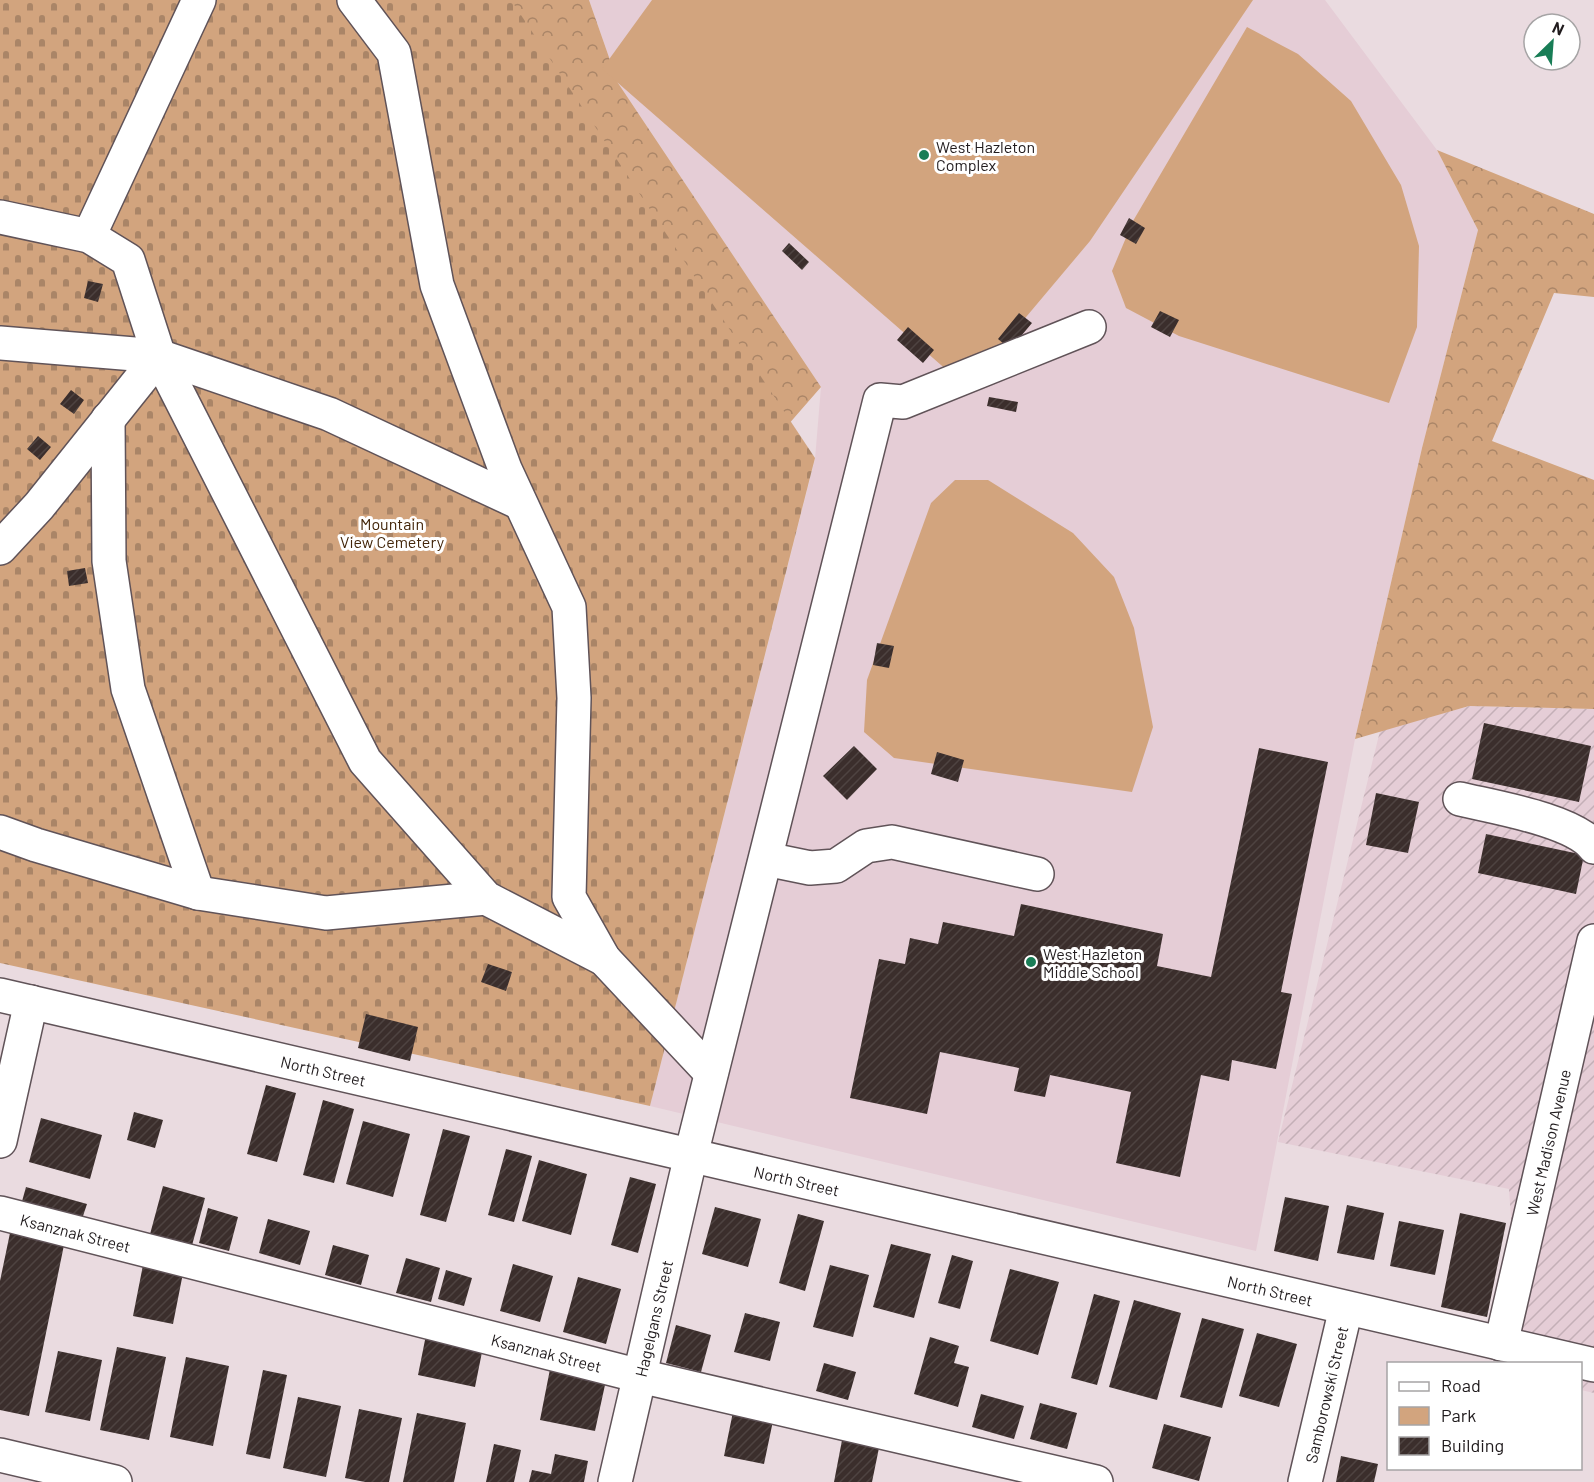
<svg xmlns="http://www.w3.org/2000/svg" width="1594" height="1482" font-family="Barlow,sans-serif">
  <defs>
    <pattern id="industrial-furrows" width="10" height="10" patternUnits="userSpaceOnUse" patternTransform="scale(1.5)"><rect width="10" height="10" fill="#e5cdd6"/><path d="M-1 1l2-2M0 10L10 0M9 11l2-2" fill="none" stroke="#c4afb7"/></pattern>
    <pattern id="forest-crowns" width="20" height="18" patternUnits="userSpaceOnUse" patternTransform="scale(1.5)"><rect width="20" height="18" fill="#d2a47e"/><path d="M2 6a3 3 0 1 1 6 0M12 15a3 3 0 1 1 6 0" fill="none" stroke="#aa8567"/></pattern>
    <pattern id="cemetery-stones" width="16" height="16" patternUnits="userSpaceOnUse" patternTransform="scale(1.5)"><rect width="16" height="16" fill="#d2a47e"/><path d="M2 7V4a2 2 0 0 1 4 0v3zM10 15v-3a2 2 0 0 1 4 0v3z" fill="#aa8567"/></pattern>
    <pattern id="building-hatch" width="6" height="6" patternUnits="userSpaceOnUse" patternTransform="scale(1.5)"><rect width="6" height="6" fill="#3b2e2c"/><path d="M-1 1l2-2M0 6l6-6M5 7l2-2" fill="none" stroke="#4e4341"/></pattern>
  </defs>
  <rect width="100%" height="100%" fill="#eadbe0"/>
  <path fill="#e5cdd6" d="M589,0H1325L1437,150L1478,230L1422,448L1355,739L1256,1251L650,1106L815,459L821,387L618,83Z"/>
  <path fill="url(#industrial-furrows)" d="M1469,706L1594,709V1393L1581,1390L1580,1364L1521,1363L1509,1189L1278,1142L1380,731Z"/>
  <path fill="url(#forest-crowns)" d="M410,0H589L618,83L821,387L705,520Z
    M1437,150L1594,214V297L1554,293L1492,441L1594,480V709L1469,706L1355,739L1422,448L1478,230Z"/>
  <path fill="url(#cemetery-stones)" d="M0,0H511L815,458L650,1106L0,963Z"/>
  <path fill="#d2a47e" d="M652,0H1253L1090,241L984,367L949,372L602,69Z
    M1247,27L1298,54L1351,101L1401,185L1419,246L1417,327L1389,403L1179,336L1126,308L1112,271L1133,221Z
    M955,480H988L1073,533L1114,577L1134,628L1153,727L1132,792L894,758L864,732L867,680L931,503Z"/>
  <path fill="url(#building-hatch)" d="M1129,218L1145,228L1136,244L1120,235Z
    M789,243L809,262L802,270L782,251Z
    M88,281L103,284L98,302L84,298Z
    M1160,311L1179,320L1170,337L1151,327Z
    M1019,313L1032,323L1010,349L998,339Z
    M908,327L934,350L923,363L897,340Z
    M71,390L84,400L74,414L60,404Z
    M989,397L1018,402L1016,412L987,406Z
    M38,436L51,447L40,460L27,449Z
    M85,568L88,583L69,586L67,571Z
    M877,643L894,646L889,668L873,665Z
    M1484,723L1591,746L1579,802L1472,779Z
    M854,746L877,769L847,800L823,776Z
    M1259,748L1328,762L1281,992L1292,994L1276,1069L1232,1060L1229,1081L1201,1075L1180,1177L1116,1163L1131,1092L1050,1075L1045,1097L1014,1091L1019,1068L940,1052L927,1114L850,1098L879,959L905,964L910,938L938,944L943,922L1014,936L1021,904L1163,934L1157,966L1211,977Z
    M937,752L964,760L958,782L931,774Z
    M1376,793L1419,802L1408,853L1366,845Z
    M1486,834L1584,855L1576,894L1478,873Z
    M488,964L512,972L506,991L481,982Z
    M366,1014L418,1027L410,1061L358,1048Z
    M266,1085L296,1093L277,1162L247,1154Z
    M323,1100L354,1109L334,1183L303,1175Z
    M134,1112L163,1120L155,1148L127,1140Z
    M41,1118L102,1135L90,1179L29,1162Z
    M363,1121L410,1134L393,1197L346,1184Z
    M443,1129L470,1136L446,1222L420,1215Z
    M506,1149L532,1156L514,1222L488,1215Z
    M539,1160L587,1174L571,1235L522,1221Z
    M630,1177L656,1184L638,1253L611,1245Z
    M163,1186L205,1198L191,1249L149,1238Z
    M26,1187L87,1204L81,1222L21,1205Z
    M1285,1197L1329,1206L1318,1261L1274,1251Z
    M1347,1205L1384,1213L1374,1260L1337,1253Z
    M715,1207L761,1219L748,1267L702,1254Z
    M208,1208L238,1217L229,1251L199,1243Z
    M1460,1213L1506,1223L1487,1317L1441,1307Z
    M798,1214L824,1221L805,1291L779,1283Z
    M268,1219L310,1231L300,1265L259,1253Z
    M1399,1221L1444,1230L1435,1275L1390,1266Z
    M10,1233L64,1245L29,1416L0,1410V1281Z
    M891,1244L931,1254L914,1318L873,1307Z
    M333,1245L369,1255L361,1285L325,1275Z
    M952,1255L973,1261L960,1309L938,1303Z
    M406,1258L440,1268L431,1302L396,1293Z
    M513,1264L553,1276L540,1322L500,1311Z
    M143,1265L183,1273L173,1324L133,1316Z
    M830,1265L869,1275L853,1337L813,1327Z
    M1010,1269L1059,1282L1038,1355L990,1341Z
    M446,1270L472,1278L464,1306L438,1299Z
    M578,1277L621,1289L606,1344L563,1332Z
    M1094,1294L1120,1301L1097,1385L1071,1378Z
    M1134,1300L1181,1313L1157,1400L1109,1387Z
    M745,1313L780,1322L770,1361L734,1352Z
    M1202,1318L1244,1329L1222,1408L1180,1397Z
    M676,1325L711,1335L701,1372L666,1363Z
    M1257,1333L1297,1344L1279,1407L1239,1396Z
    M426,1335L483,1347L475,1387L418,1375Z
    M930,1337L959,1346L954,1363L969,1367L958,1407L914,1394Z
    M117,1347L166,1357L149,1440L100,1430Z
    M58,1351L102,1360L90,1421L45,1412Z
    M186,1357L229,1366L213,1446L170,1437Z
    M552,1359L608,1371L595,1431L540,1420Z
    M824,1363L856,1372L848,1400L816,1391Z
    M263,1370L287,1375L270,1459L246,1454Z
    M981,1394L1024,1406L1014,1439L972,1427Z
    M298,1397L341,1406L326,1477L283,1468Z
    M1040,1403L1077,1413L1067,1449L1030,1439Z
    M734,1407L774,1416L764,1464L724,1456Z
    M359,1409L402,1418L389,1482H365L345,1478Z
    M417,1413L466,1423L454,1482H403Z
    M1164,1424L1211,1437L1199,1481L1152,1468Z
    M843,1435L880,1443L872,1482H834Z
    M494,1444L521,1450L514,1482H486Z
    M555,1454L588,1461L584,1482H529L532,1470L551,1474Z
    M1341,1456L1378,1464L1374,1482H1336Z"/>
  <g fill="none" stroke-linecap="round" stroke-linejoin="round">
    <defs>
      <g id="minor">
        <path d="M354,0L394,53L437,285L505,469L569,607L574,698L569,897L604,959L711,1073"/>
        <path d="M0,217L89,236L128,260L159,356L365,761L486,898L604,959"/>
        <path d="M89,236L199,0"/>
        <path d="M0,343L159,356L329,414L520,503"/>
        <path d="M108,419L109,561L128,689L198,893"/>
        <path d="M0,548L39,506L159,356"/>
        <path d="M1460,799C1493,807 1574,820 1594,847"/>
        <path d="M0,832L36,845L198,893L326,913L486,898"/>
        <path d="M766,859L810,868L836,866L866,846L892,842L1037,874"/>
        <path id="s1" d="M0,995L1594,1365"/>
        <path d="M0,1141L31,1002"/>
        <path id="s2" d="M0,1213L640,1376L1096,1482"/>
        <path id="s3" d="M1501,1344L1594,941"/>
        <path d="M0,1455L115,1482"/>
        <path id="s4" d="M615,1482L691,1155L880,400L903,402L1089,327"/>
        <path id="s5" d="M1305,1482L1346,1308"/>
      </g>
    </defs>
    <use href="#minor" stroke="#605358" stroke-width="36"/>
    <use href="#minor" stroke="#fff" stroke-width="33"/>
  </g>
  <g fill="#187d56" stroke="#fff" stroke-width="2">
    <circle cx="924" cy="155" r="6"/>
    <circle cx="1031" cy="962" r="6"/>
  </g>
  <g text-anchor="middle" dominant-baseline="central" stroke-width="6" stroke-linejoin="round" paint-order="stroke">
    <g font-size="16" fill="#201b1d" stroke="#fff" text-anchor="start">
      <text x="936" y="146">West Hazleton<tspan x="936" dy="18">Complex</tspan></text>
      <text x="1043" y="953">West Hazleton<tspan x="1043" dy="18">Middle School</tspan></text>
    </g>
    <g font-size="16" fill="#422509" stroke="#fff">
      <text x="392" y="523">Mountain<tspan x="392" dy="18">View Cemetery</tspan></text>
    </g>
    <g font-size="16" fill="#201b1d" stroke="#fff">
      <text stroke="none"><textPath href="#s1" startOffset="332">North Street</textPath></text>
      <text stroke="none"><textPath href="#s3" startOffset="207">West Madison Avenue</textPath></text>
      <text stroke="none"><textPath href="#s1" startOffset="818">North Street</textPath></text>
      <text stroke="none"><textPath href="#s2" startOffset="78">Ksanznak Street</textPath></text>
      <text stroke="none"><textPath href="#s1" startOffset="1304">North Street</textPath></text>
      <text stroke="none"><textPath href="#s4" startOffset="168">Hagelgans Street</textPath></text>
      <text stroke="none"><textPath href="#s2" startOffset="564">Ksanznak Street</textPath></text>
      <text stroke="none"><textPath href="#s5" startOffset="90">Samborowski Street</textPath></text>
    </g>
  </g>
  <rect x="1387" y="1362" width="195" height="108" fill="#ffffff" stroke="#a6a4a5" stroke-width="1.5"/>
  <rect x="1399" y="1382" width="30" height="9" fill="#ffffff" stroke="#a6a4a5" stroke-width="1.5"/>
  <text x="1441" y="1392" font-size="18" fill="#201b1d">Road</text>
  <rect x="1399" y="1407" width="30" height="18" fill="#d2a47e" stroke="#a6a4a5" stroke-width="1.5"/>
  <text x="1441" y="1422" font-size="18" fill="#201b1d">Park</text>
  <rect x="1399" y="1437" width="30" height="18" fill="url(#building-hatch)" stroke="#a6a4a5" stroke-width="1.5"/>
  <text x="1441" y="1452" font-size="18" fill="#201b1d">Building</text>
  <g transform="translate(1552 42) rotate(25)"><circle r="28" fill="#ffffff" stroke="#a6a4a5" stroke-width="1.5"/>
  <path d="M0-4.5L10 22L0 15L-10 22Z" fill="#187d56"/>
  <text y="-9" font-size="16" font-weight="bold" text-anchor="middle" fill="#201b1d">N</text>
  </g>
</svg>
